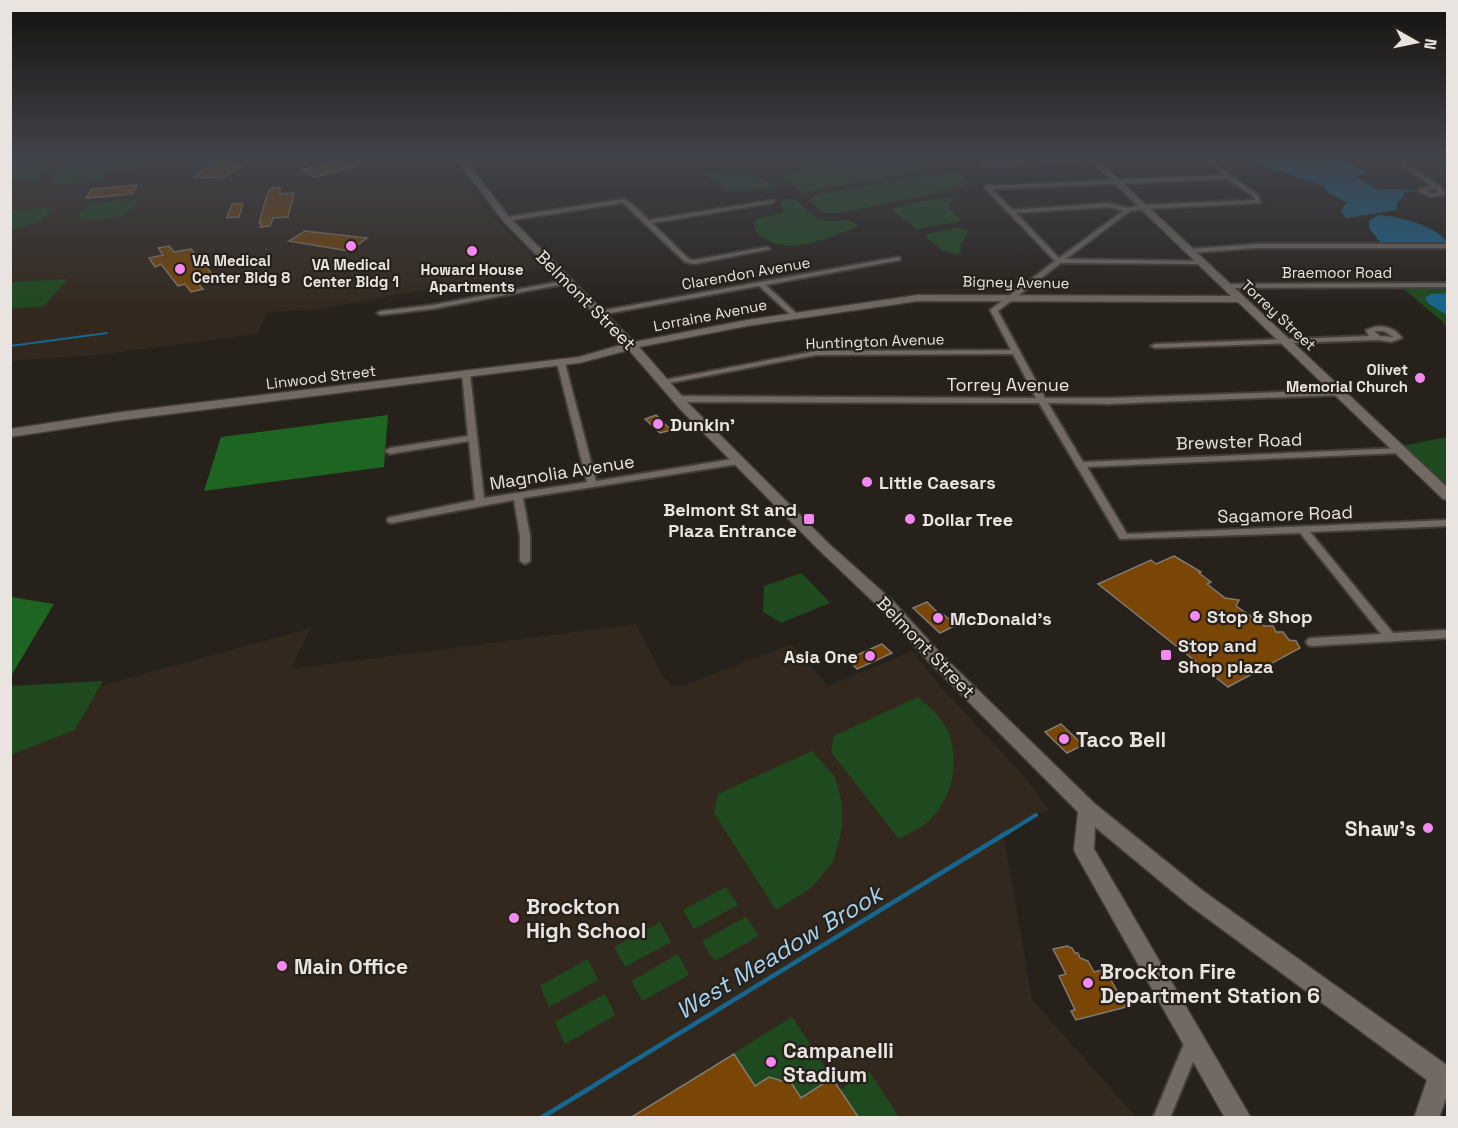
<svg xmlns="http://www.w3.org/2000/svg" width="1458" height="1128" font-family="'Space Grotesk',sans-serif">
  <rect width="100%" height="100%" fill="#27211b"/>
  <path fill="#33281d" d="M11,156H449L491,216L544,268L314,310L267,312L258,334L97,355L11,361Z
    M636,624L662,675L671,684L683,686L791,644L828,686L912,651L943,689L1027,779L1049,811L1035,814L1021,827L1004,837L1032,999L1136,1117L11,1118V755L75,730L100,686L311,628L291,669Z"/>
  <path fill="#1f4a1f" d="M114,156H149L142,168L51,175L63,159Z
    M820,156H914L930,160L949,159L955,162L947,165L802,193L780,175L833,164Z
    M51,161L36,179L11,181V173L19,163Z
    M958,170L969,184L933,194L839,213H823L809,199L819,194Z
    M709,171L761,178L776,188L727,191L705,175Z
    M107,172L102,181L48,185L55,177Z
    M957,196L949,204V208L961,221L917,229L894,212L895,208L912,203Z
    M139,199C135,207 128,209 123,216L97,220L80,218V211L89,205Z
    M785,199L796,200C805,209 812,217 823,220C837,224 849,214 858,227C828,237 790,258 761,236C755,231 753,228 755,220L784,212L779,203Z
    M54,207L40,221L11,230V210Z
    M957,228L966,229L968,234L961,244V251L956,255L943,251L925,237L928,234Z
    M68,279L43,307L11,308V282Z
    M1404,289H1447V331L1444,323Z
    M1447,437V490L1401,446Z
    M802,573L830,603L781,623L763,612L764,586Z
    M103,681L75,730L11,755V686Z
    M918,697C925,704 935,711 941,720C963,749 955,795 931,819C923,827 909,833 899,839L831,752L834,736Z
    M812,751L835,777L842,803V829L833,862L811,888L776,910L714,813L718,794Z
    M726,887L738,905L694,929L683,910Z
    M746,917L759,936L714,961L702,941Z
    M660,922L671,942L625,967L614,947Z
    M678,954L689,975L642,1001L632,981Z
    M588,959L598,980L549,1007L540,986Z
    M605,994L615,1015L565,1044L555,1022Z
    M792,1017L840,1090L869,1071L899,1117L630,1118Z"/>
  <path fill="#1e6521" d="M388,415L384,467L204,491L221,437Z
    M11,597L54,604L11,676L10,597Z"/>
  <path fill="#166790" d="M1247,156H1339L1368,173L1355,176L1376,189L1419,190L1403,193L1405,196L1397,202V209L1395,210L1347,218L1341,212L1344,205L1348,203L1329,193L1323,186L1260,165Z
    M1378,215C1397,216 1436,225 1447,242H1380L1369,228V221Z
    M1447,293V315L1429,304L1425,298L1431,294Z"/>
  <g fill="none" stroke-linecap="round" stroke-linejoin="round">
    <path stroke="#166790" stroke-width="2" d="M10,346L107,333"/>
    <path stroke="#166790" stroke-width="4" d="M1005,834L1036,815"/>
    <path stroke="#166790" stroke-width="4.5" d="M541,1118L1008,832"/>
  </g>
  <path fill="#794605" stroke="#827a73" stroke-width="1.5" d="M227,156H255L224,178L194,177Z
    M356,156H362L373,161L348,168L351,169L313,177L301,170Z
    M137,185L132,194L86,198L92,189Z
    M280,187V194L294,193L288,217L273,218L270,226L260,227L262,223H259L268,192L271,188Z
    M243,203L239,217L227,218L232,204Z
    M305,231L367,238L349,251L289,241Z
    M169,246L174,252L191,249L214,276L196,281L203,289L191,292L185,284L178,286L161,264L155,267L149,258L163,255L158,248Z
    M656,415L671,430L660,433L645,419Z
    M1174,556L1201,572L1199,573L1211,582L1207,584L1225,598L1239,600L1236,606L1265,626H1273L1276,632H1283L1289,640L1296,641L1300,648L1228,687L1098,584L1151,560L1156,564Z
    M927,602L940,615L943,614L956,625L940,633L913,608Z
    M882,644L892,653L857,669L848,659Z
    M1061,724L1083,745L1067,753L1045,732Z
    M1067,946L1072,948L1075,953H1078L1080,958L1088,961L1094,972L1102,970L1107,973L1126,1007L1076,1020L1071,1011L1075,1010L1059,976L1066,974L1053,949Z
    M734,1054L755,1086L769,1077L792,1084L801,1098L832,1078L859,1118H630Z"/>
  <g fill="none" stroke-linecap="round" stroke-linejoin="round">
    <defs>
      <path id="street" d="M1208,156L1218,166L1258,195L1261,203L1144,209L1130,211L1066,259L1203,261L1206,263L1205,264L1061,263L998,311L1045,398H1109L1342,390V394L1339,395L1109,404L1048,403L1083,462L1402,448L1404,450L1399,453L1087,467L1127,534L1448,520V526L1310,532L1393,633L1448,630V638L1312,646L1308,645L1306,642L1308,639L1312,638L1381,634L1300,533L1120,539L1039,403L678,402L674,399L678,396L1036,398L1013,354L816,355L664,384L660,382L664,380L816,351L1011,350L990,310L1055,261L985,188V186L1224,175L1205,159L1093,161L986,167L983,165L984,164L1093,157ZM1228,179L1254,197L1255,200L1144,205L1128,208L1109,203L1012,210L992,189ZM1109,207L1123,211L1059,258L1016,213Z
        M1410,156H1416L1407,165L1439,185L1445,193V195L1431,197L1419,192V190L1432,186L1402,166V164ZM1435,188L1440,193H1432L1427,191Z
        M624,199L631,203L649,220L774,200V202L772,203L652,223L689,259L694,260L767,247L770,249L694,264L685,262L623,203L506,221L503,219L506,217Z
        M1256,244H1448V248H1256L1190,253L1187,251L1190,249Z
        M898,257L900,258V260L766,285L796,313L797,315L793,317L759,286L600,315L596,313L600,311Z
        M568,280L571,282L570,283L432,309L381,315L377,313L381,311L432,305Z
        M1448,283V287L1226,288L1222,286L1226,284Z
        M1374,327C1385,325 1395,328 1402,338L1391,342L1378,340L1155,348L1151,346L1155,344L1369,336L1366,330ZM1374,331H1384L1393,337L1380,336Z
        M558,361H561L565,363L596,481L739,458L744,461L739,464L523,498L530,536V561L525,564L520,561V536L514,500L392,523L388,522L387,520L388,518L392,517L475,500L469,441L390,454L385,451L390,448L468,436L462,374L466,372L470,374L484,498L587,482L557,363Z
        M1194,1032L1200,1034L1202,1040L1170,1118H1153L1188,1034Z"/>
      <path id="secondary" d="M454,156H462L509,217L634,342L747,320L918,295L1231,296L1086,156H1094L1448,488V500L1443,499L1238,302L918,301L747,326L639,347L688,403L828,543L893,601L941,654L1095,804L1203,891L1448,1066V1093L1439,1118H1414L1427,1080L1189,905L1095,827L1094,849L1251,1118H1225L1077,856L1074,850L1078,812L929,662L881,609L818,549L680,409L629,350L579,363L122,420L10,437V429L122,412L579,357L624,344L503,221Z"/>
    </defs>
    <use href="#street" stroke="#443e3a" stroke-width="4"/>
    <use href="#secondary" stroke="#443e3a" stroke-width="3"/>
    <use href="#street" fill="#716962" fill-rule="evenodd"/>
    <use href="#secondary" fill="#716962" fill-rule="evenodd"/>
  </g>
  <linearGradient id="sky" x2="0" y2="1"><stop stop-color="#15120f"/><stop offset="0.5" stop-color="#41434a"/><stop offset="1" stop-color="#41434a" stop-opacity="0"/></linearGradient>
  <rect width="1458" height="314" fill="url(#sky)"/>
  <g fill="#f489f0" stroke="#27211b" stroke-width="2">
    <circle cx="351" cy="246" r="6"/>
    <circle cx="472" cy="251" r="6"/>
    <circle cx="180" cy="269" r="6"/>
    <circle cx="1420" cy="378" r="6"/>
    <circle cx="658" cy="424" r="6"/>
    <circle cx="867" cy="482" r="6"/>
    <rect x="803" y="513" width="12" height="12" rx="3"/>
    <circle cx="910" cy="519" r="6"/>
    <circle cx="1195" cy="616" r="6"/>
    <circle cx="938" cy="618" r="6"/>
    <rect x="1160" y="649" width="12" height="12" rx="3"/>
    <circle cx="870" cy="656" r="6"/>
    <circle cx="1064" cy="739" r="6"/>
    <circle cx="1428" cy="828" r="6"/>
    <circle cx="514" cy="918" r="6"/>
    <circle cx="282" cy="966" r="6"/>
    <circle cx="1088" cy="983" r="6"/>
    <circle cx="771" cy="1062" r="6"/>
  </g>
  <g text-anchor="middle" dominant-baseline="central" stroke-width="4.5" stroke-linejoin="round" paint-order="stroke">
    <g font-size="15" font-weight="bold" fill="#e9e4e0" stroke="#27211b">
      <text x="192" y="260" text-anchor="start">VA Medical<tspan x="192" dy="17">Center Bldg 8</tspan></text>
      <text x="351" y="264">VA Medical<tspan x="351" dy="17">Center Bldg 1</tspan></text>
      <text x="472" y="269">Howard House<tspan x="472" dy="17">Apartments</tspan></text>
      <text x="1408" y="369" text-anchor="end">Olivet<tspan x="1408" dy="17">Memorial Church</tspan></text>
    </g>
    <g font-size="15" fill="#e9e4e0" stroke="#27211b">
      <text x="1337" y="272">Braemoor Road</text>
      <text transform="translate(746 273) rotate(-10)">Clarendon Avenue</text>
      <text transform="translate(1016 282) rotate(1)">Bigney Avenue</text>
      <text transform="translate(710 315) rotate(-11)">Lorraine Avenue</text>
      <text transform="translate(1279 315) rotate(43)">Torrey Street</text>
      <text transform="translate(875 341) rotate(-2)">Huntington Avenue</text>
      <text transform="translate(321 377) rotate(-7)">Linwood Street</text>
    </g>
    <g font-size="18" fill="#e9e4e0" stroke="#27211b">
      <text transform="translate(586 300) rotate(45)">Belmont Street</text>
      <text x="1008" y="384">Torrey Avenue</text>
      <text transform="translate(1239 441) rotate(-2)">Brewster Road</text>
      <text transform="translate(562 472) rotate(-9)">Magnolia Avenue</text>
      <text transform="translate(1285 514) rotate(-2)">Sagamore Road</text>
      <text transform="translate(926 647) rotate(46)">Belmont Street</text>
    </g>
    <g font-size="18" font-weight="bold" fill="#e9e4e0" stroke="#27211b" text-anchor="start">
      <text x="670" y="424">Dunkin'</text>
      <text x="879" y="482">Little Caesars</text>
      <text x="797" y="509" text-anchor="end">Belmont St and<tspan x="797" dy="21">Plaza Entrance</tspan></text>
      <text x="922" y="519">Dollar Tree</text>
      <text x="1207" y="616">Stop &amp; Shop</text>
      <text x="950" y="618">McDonald's</text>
      <text x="1178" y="645">Stop and<tspan x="1178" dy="21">Shop plaza</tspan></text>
      <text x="858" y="656" text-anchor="end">Asia One</text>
    </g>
    <g font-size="21" font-weight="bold" fill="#e9e4e0" stroke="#27211b" text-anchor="start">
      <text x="1076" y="739">Taco Bell</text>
      <text x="1416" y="828" text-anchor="end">Shaw's</text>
      <text x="526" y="906">Brockton<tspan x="526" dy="24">High School</tspan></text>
      <text x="294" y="966">Main Office</text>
      <text x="1100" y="971">Brockton Fire<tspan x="1100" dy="24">Department Station 6</tspan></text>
      <text x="783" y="1050">Campanelli<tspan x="783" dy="24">Stadium</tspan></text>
    </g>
    <g font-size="24" font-style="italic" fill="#a8d3f0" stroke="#27211b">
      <text transform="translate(779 952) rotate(-31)">West Meadow Brook</text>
    </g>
  </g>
  <rect width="1458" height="1128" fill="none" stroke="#e9e4e0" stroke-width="24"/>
  <g transform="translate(1416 42) rotate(99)" stroke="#27211b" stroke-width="4.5" paint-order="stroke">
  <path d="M0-4.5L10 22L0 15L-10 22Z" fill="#e9e4e0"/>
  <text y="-9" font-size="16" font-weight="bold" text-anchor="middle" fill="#e9e4e0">N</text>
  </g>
</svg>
